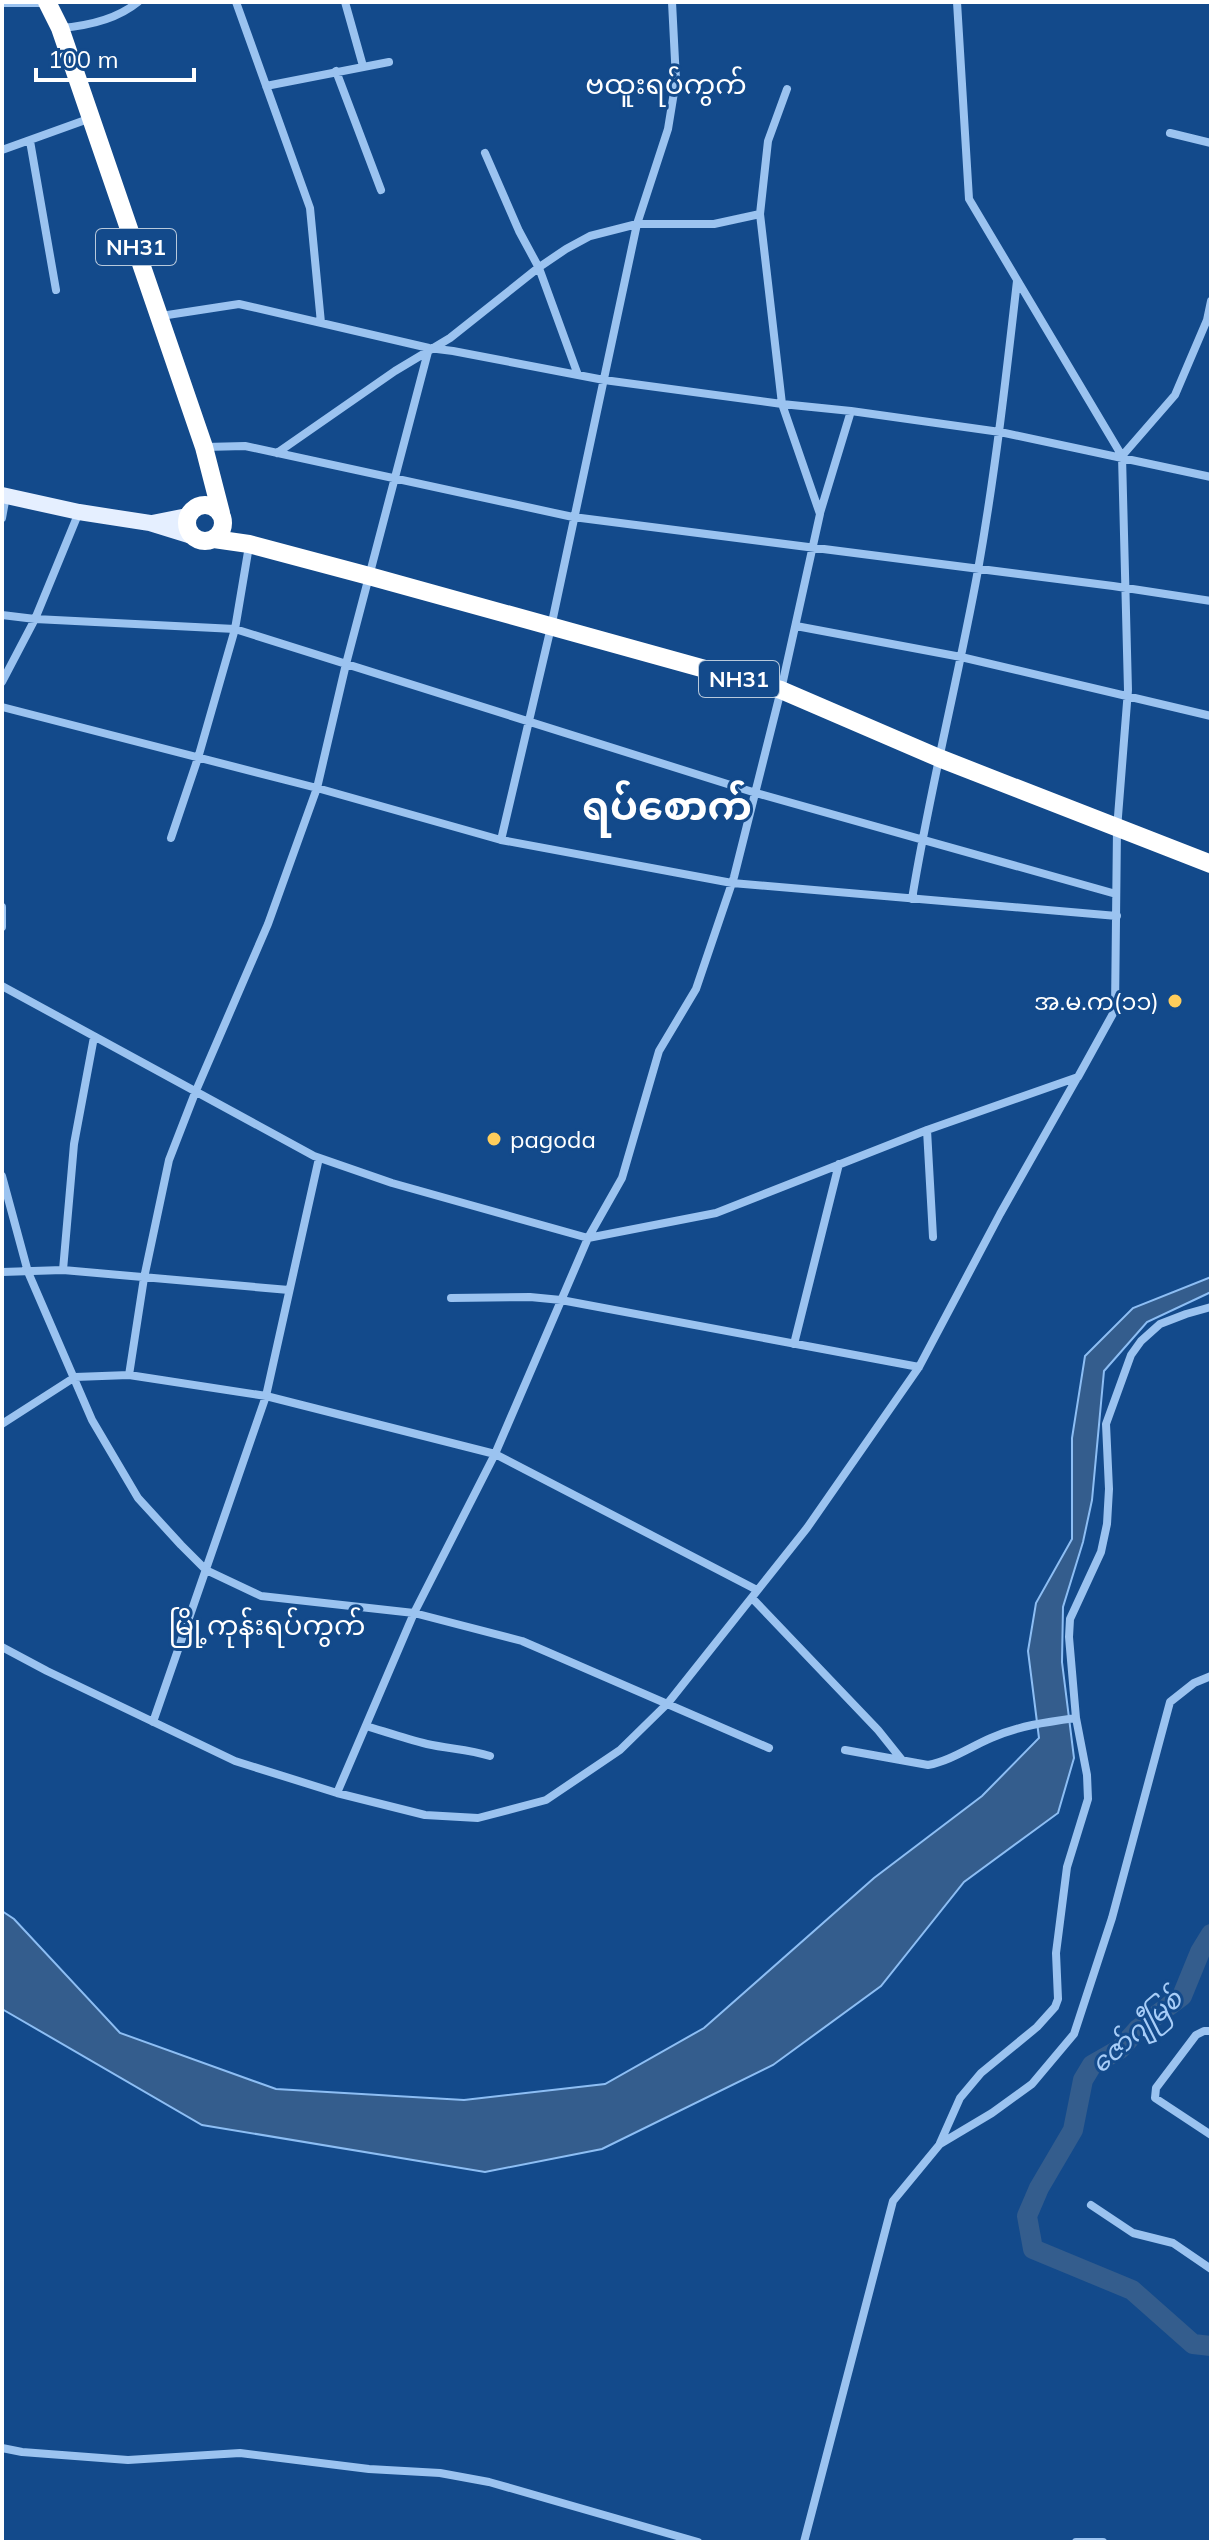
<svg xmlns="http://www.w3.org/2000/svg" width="1213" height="2544" font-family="Mulish,'Noto Sans Myanmar',sans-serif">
  <rect width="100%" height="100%" fill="#134a8b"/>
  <path fill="#345d8d" stroke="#8dbef4" stroke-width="2" d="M1211,1277V1292L1147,1322L1104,1371L1092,1500L1083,1542L1063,1607L1062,1662L1074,1758L1058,1813L964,1882L881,1986L773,2065L602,2149L485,2172L202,2125L2,2009V1911L14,1919L120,2033L276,2089L464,2100L605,2084L704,2028L874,1878L982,1796L1039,1738L1028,1651L1036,1603L1072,1539V1438L1085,1356L1133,1308Z"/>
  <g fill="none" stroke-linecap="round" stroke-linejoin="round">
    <path stroke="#345d8d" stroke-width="20" d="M1211,1934L1200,1952L1182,1996L1138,2029L1120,2049L1092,2065L1083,2080L1073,2130L1039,2188L1027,2216L1033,2249L1132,2290L1193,2344L1211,2346"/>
    <path stroke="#9bc3f0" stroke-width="8" d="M236,2L310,208L321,323
      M345,2L363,66
      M2,3H47
      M60,28C88,26 116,20 138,2
      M336,71L381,190
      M266,86L389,62
      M1170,133L1211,143
      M30,141L56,290
      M2,150L91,118
      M485,153L519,231L539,268L578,375
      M161,316L239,304L429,348L453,351L604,380L782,404L851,411L1000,432L1211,477
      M205,447L245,446L573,517L1113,586L1211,601
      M277,453L395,371L450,338L538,268L566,249L590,236L637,224H714L760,214
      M1122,456L1175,395L1207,320L1211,301
      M820,513L851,411
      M2,518L6,496
      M2,615L35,619L235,629L756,793L1116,894
      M796,626L961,657L1211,716
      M2,682L35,619L79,512
      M2,707L317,788L501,840L732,883L1117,916
      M171,838L198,758L235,629L249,546
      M501,840L551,627L637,224L668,129L676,80L672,2
      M912,899C930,788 958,680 978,570C995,474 1006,378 1017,281
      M2,907V927
      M2,986L314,1156L392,1183L588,1238L716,1213L927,1130L1078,1077L1115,1010L1117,829L1128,690L1122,456L969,199L957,2
      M927,1130L933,1237
      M2,1176L28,1272L92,1420L138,1498L181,1545L206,1570L261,1596L414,1613L522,1641L769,1748
      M63,1270L74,1144L94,1037
      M2,1272L63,1270L289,1290
      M451,1298L530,1297L561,1300L919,1367
      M794,1344L839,1164
      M129,1375L144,1278L169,1160L195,1093L268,924L317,788L346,664L429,348
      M2,1424L75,1377L129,1375L266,1396L495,1454L757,1590
      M752,1598L878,1730L902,1760
      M2,1647L47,1671L235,1761L337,1793L425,1815L478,1818L546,1800L620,1750L668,1703L807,1528L919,1367L1000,1214L1077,1078
      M153,1722L266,1396L319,1158
      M366,1726C386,1732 407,1739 427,1744C449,1749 469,1749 490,1756
      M845,1750L928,1765C950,1761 970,1747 991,1738C1018,1726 1046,1722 1076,1718
      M337,1793L414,1613L495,1454L588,1238L622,1178L659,1051L696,989L734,877L781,690L820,514L782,404L760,214L768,141L787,89
      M1211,2031H1204L1196,2035L1156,2088L1155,2098L1211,2135
      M940,2143L960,2098L981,2073L1037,2027L1055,2007L1058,1999L1056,1953L1067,1867L1088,1799L1087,1775L1076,1718L1069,1637L1070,1619L1101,1552L1107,1524L1109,1489L1106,1424L1131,1355L1141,1341L1160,1324L1186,1314L1211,1307
      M1091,2205L1133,2233L1173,2243L1211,2269
      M2,2448L22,2452L128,2460L240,2453L369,2469L440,2473L489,2482L698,2542
      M804,2542L893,2201L940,2144L992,2113L1032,2084L1074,2034L1112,1918L1170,1702L1194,1683L1211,1676
      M1076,2542H1103"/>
    <path stroke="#e5efff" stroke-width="16" d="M2,495L79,512L150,523L192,536
      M152,523L187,516"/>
    <path stroke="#fff" stroke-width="18" d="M47,2L60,28L204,447L221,513
      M187 523a18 18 0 1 1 36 0a18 18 0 1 1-36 0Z
      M214,539L249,544L369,576L781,690L939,758L1211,864"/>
  </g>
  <g fill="#ffcd5b" stroke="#134a8b" stroke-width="3">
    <circle cx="1175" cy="1001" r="8"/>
    <circle cx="494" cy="1139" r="8"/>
  </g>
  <g text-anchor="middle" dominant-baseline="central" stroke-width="6" stroke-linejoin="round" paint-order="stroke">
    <g fill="#134a8b" stroke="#b8c9dc" stroke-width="2">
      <rect x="96" y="229" width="80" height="36" rx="6"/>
      <rect x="699" y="661" width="80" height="36" rx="6"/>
    </g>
    <g font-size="22" font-weight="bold" fill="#fff">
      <text x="136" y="247">NH31</text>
      <text x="739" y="679">NH31</text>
    </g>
    <g font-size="24" fill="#fff" stroke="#134a8b" text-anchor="end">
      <text x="1159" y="1001">အ.မ.က(၁၁)</text>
      <text x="510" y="1139" text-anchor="start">pagoda</text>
    </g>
    <g font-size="26" font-style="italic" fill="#a7cdf8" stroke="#134a8b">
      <text transform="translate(1136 2031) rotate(-41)">ဇော်ဂျီမြစ်</text>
    </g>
    <g font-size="28" fill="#fff" stroke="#134a8b">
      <text x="666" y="83">ဗထူးရပ်ကွက်</text>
      <text x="267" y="1624">မြို့ကုန်းရပ်ကွက်</text>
    </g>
    <g font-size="40" font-weight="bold" fill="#fff" stroke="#134a8b">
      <text x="667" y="805">ရပ်စောက်</text>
    </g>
  </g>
  <rect width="1213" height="2544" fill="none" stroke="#ffffff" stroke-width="8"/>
  <path d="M36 68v12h158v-12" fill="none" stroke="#ffffff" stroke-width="4"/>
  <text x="48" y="68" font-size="24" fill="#ffffff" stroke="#134a8b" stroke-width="6" paint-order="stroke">100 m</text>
</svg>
